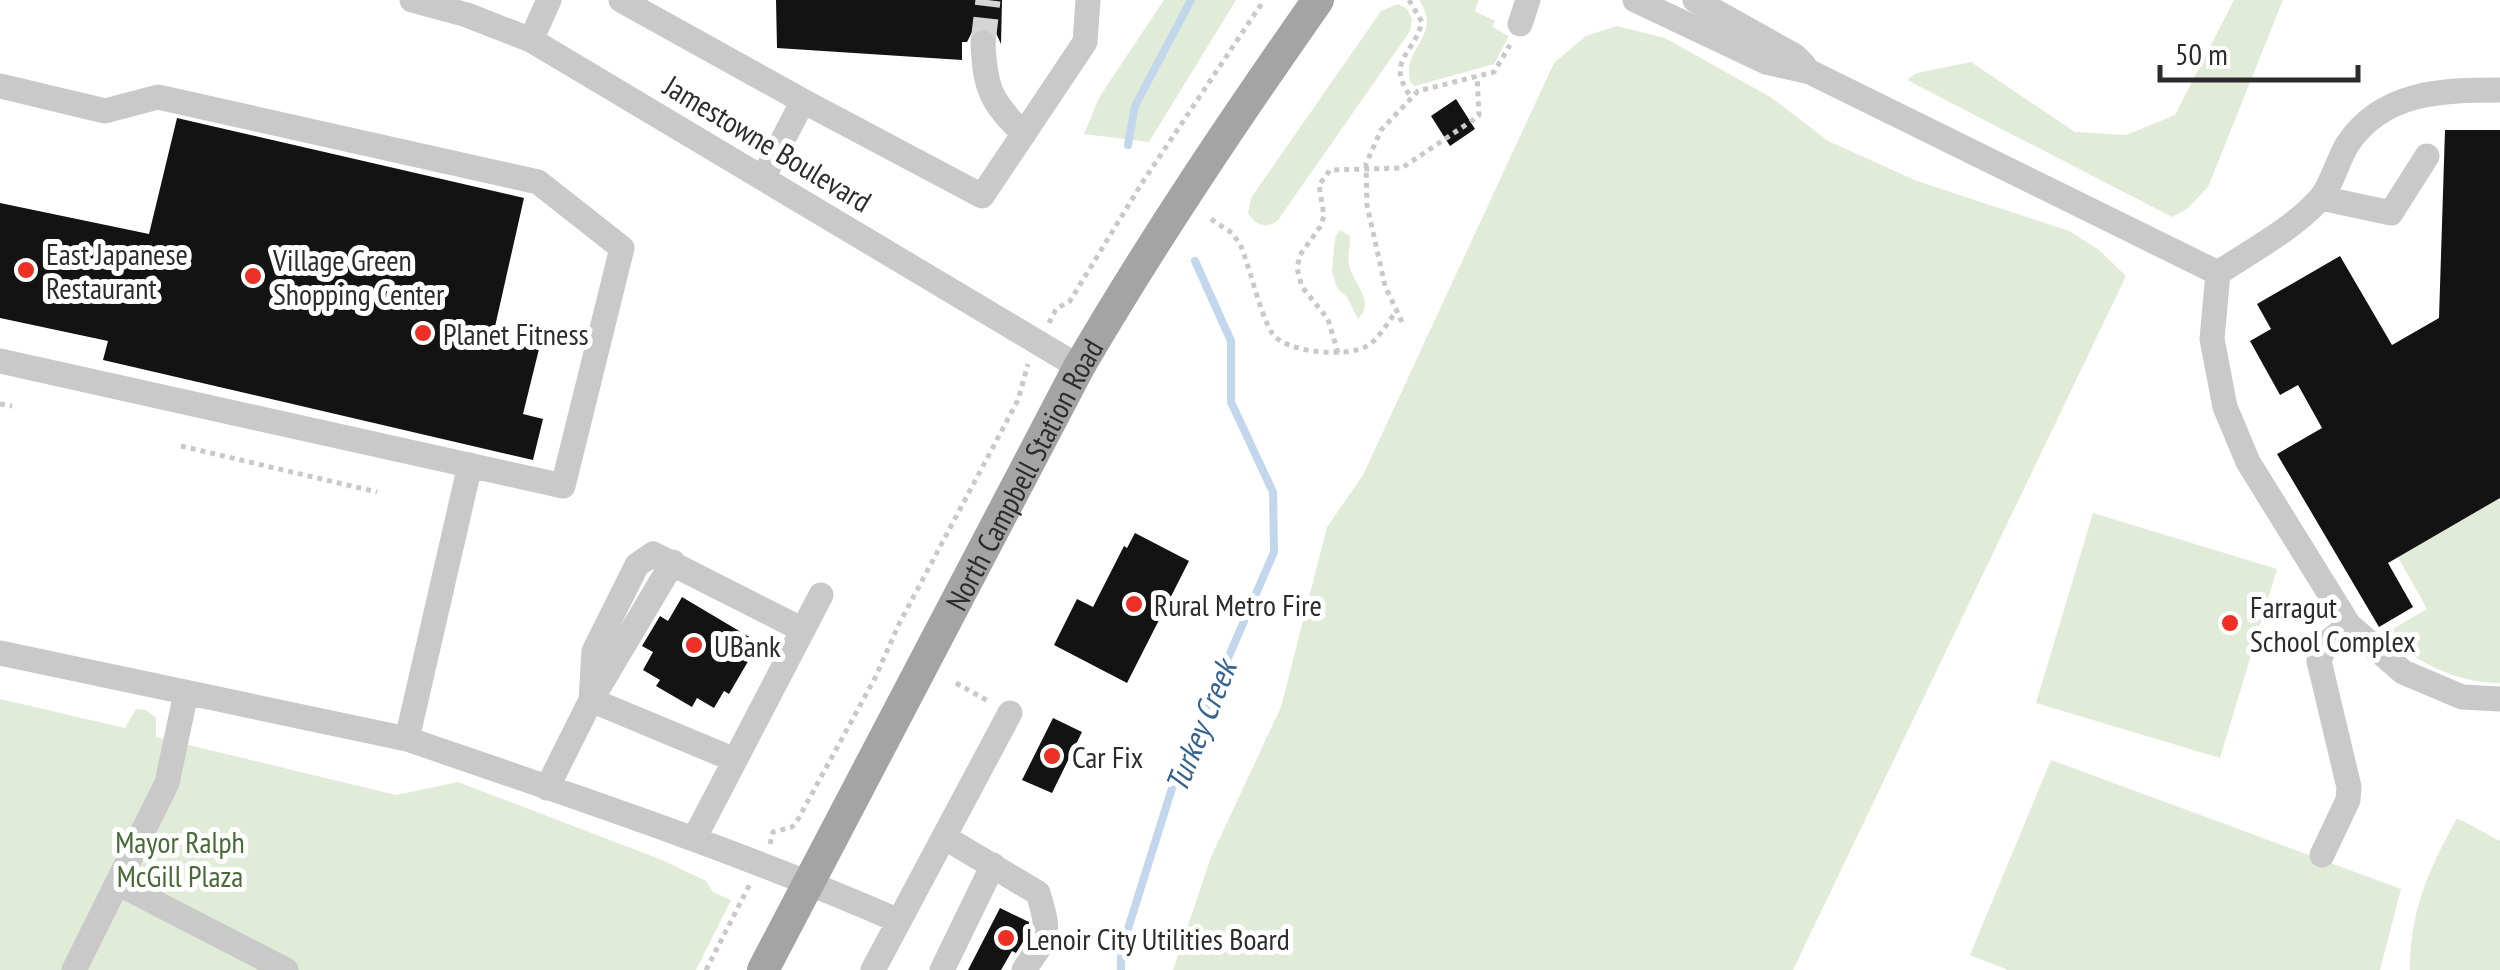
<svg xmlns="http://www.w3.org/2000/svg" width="2500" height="970" font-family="'PT Sans Narrow',sans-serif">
  <rect width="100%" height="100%" fill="#fff"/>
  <path fill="#e0ebd8" d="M1164,0H1236L1149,142L1084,134L1100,96Z
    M1419,0H1479L1475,11L1495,21L1492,27L1509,36L1494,64L1415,86L1411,83C1399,50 1444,36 1419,0Z
    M2234,0H2283L2208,187L2187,209L2172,217L1907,80L1917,73L1971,62L2075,132L2126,135L2175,115Z
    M1398,4L1407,9L1412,19L1410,31L1278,220C1266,230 1256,225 1248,213L1251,198L1381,11Z
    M1617,26L1665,38L1772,98L1828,141L1917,181L2069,231L2099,250L2126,276L1793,970H1173L1211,857L1281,707L1327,527L1363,475L1554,63L1586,36Z
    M1340,230L1350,236C1351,246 1346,259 1350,269C1356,286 1375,302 1358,319L1347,297L1337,288L1332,272L1335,238Z
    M2500,498V683C2456,683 2416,662 2384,634L2427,609L2398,557Z
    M2093,513L2277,569L2220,758L2036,703Z
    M0,699L125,728L136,709L146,710L156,718V737L396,795L458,782L662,860L706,881L713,892L731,900L696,970H0Z
    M2051,760L2401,889L2380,970H2008L1970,955Z
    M2457,818L2500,841V970H2410C2410,909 2429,870 2457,818Z"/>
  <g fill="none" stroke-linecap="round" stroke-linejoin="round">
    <path stroke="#c3d7ec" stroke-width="8" d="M1128,145L1135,106L1191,0
      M1121,970V951L1173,785L1274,552L1273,492L1231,402V341L1195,261"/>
  </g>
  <path fill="#131313" d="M776,0H1002L1001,44L996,33L983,27L973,30L967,42H962V60L777,48Z
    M1456,99L1475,129L1450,146L1431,116Z
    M177,118L524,198L492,340L539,349L523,414L543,419L533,460L103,360L108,341L0,318V203L149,234Z
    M2445,130H2500V498L2388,563L2413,607L2379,627L2277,454L2322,428L2298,385L2280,395L2250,341L2271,329L2257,304L2340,256L2392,345L2439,318Z
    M1135,533L1189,561L1127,683L1054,645L1077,599L1093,607L1124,546L1127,548Z
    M682,597L751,638L742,653L750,658L729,694L724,691L714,708L697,698L692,707L656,686L660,680L643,670L653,652L642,646L660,616L668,621Z
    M1053,718L1082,732L1052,793L1022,780Z
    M1000,908L1029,922L1028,934L1016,953L1012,951L1001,970H968Z"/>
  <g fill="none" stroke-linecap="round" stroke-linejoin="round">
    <path stroke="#d5d5d5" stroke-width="25" stroke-dasharray="25 12" stroke-linecap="butt" d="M983,43L988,0"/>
    <path stroke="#c9c9c9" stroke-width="5" stroke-dasharray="5 5" stroke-linecap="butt" d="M1409,0L1422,22C1413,56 1385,61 1411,97
      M1211,219L1232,233L1240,244C1250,267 1260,314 1272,333C1285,353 1347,358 1367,346C1379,339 1388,322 1397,310
      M1402,322L1385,286L1367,205L1366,164L1381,130L1418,91L1494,72L1510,45
      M1049,323L1056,309L1070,301L1142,183L1264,0
      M1338,353L1328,319L1302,287L1297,268L1300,255L1320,227L1324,216L1319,185L1330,170L1402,168L1473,120L1479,115L1477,76
      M0,404L12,406
      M181,446L377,492
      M956,683L988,701
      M770,844L773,832L792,827L797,821L875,678L899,624L1018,400L1028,364
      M706,970L750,884"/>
    <path stroke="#c9c9c9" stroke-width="25" d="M412,0L467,15L531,40L1079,367
      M621,0L803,101
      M1635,0L1766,62L1810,72L2218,273
      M1695,0L1795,56L1804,65
      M1520,24L1528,0
      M531,40L549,0
      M983,43C985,89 991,102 1024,134
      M0,86L105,111L158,97L538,182L622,248L563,486L0,361
      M763,178L803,101L982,196L1085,42L1088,0
      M2321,198L2391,213L2427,156
      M2218,273L2212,339L2225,407L2248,462L2349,625L2403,672L2462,697L2500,699
      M2218,273C2251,251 2291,230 2319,200C2331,187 2337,162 2347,145C2382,91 2443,90 2500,90
      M470,465L407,739C573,796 739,851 899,921
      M0,653L407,739
      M591,700L594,651L637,565L653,554L803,630
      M591,700L735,760
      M547,788L591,700L673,562
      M944,837L1038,893C1051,936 1048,934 1024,970
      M694,839L821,595
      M2322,855L2348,800L2349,787L2319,661L2326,644L2349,625
      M119,884L286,970
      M74,970L167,783L186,693
      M873,970L1010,713
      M942,970L993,865"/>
    <path stroke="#a4a4a4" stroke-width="32" id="s1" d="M763,970L1079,367C1153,240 1234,120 1318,0"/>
  </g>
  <g fill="#ed2f25" stroke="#fff" stroke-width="4">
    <circle cx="26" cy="270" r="10"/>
    <circle cx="253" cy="276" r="10"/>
    <circle cx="423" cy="333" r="10"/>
    <circle cx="1134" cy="604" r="10"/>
    <circle cx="2230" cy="623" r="10"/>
    <circle cx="694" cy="645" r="10"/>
    <circle cx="1052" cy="756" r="10"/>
    <circle cx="1006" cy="938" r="10"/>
  </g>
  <g text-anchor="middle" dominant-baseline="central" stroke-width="10" stroke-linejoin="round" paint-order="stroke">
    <g font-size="30" fill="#2c2c2c" stroke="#fff">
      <text transform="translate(768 143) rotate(31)">Jamestowne Boulevard</text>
      <text stroke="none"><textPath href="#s1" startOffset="560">North Campbell Station Road</textPath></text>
    </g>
    <g font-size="30" fill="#2c2c2c" stroke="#fff" text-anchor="start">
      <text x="46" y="253">East Japanese<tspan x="46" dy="34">Restaurant</tspan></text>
      <text x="273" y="259">Village Green<tspan x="273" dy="34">Shopping Center</tspan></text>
      <text x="443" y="333">Planet Fitness</text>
      <text x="1154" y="604">Rural Metro Fire</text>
      <text x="2250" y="606">Farragut<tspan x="2250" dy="34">School Complex</tspan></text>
      <text x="714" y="645">UBank</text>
      <text x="1072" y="756">Car Fix</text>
      <text x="1026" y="938">Lenoir City Utilities Board</text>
    </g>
    <g font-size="30" fill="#496938" stroke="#fff">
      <text x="180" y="841">Mayor Ralph<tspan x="180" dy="34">McGill Plaza</tspan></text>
    </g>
    <g font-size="32" font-style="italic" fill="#376391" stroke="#fff">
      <text transform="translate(1200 726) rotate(-68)">Turkey Creek</text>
    </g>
  </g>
  <path d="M2160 65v15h198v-15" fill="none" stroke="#2c2c2c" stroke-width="5"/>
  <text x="2175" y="65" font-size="30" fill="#2c2c2c" stroke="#ffffff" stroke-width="8" paint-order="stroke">50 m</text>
</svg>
